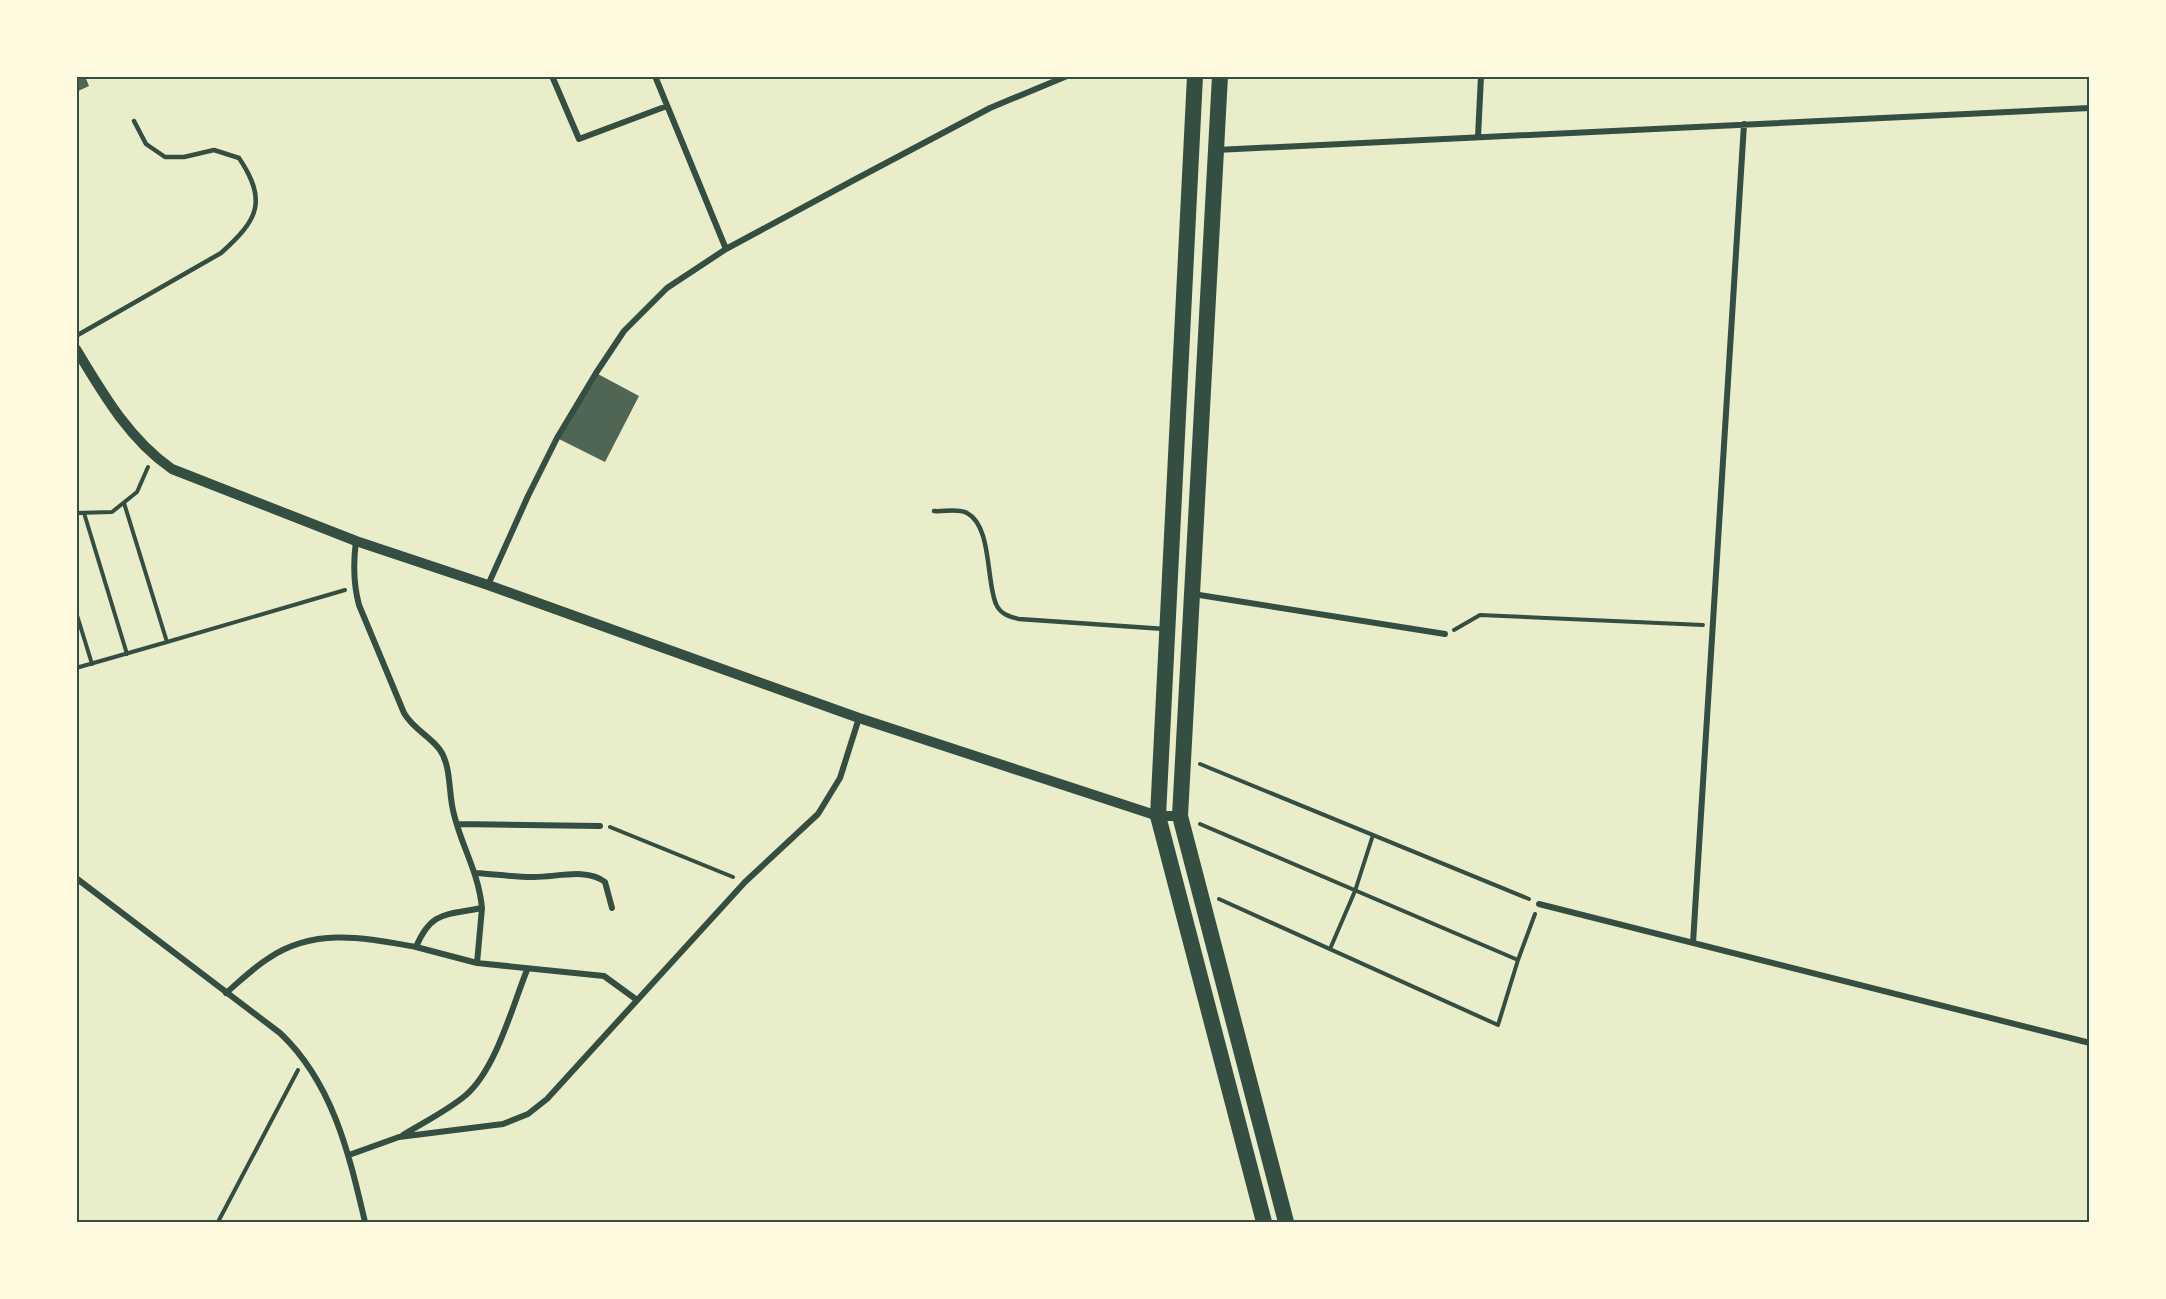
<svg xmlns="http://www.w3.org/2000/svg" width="2166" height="1299" font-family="Poppins,sans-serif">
  <rect width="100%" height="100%" fill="#e9edc9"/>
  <path fill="#4f6655" d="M76,76H85L89,86L76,92Z
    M596,373L639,396L605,462L557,438Z"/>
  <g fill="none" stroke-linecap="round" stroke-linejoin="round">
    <path stroke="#344e41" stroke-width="4" d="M76,513L112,512L137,492L148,467
      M84,513L127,654
      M76,612L92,664
      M1454,630L1480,615L1703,625
      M167,642L345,590
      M76,668L167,642L124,503
      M1200,764L1529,899
      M1200,824L1518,960L1535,914
      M610,827L733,877
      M1219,899L1498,1025L1518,960
      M1330,949L1355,891L1373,835
      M218,1222L298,1070"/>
    <path stroke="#344e41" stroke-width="4.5" d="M76,336L221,253C258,220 268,201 239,158L214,150L184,157H165L146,144L134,121
      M934,511C944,512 958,508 967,513C992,526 986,581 996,604C1000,614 1010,617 1019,619L1165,629"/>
    <path stroke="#344e41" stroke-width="6" d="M552,76L579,139L667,106
      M655,76L726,249
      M1478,137L1481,76
      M1216,150L2090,108
      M488,585L528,496L557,438L596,373L624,331L667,288L726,249L854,180L990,108L1067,76
      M1193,594L1445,634
      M457,824L600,826
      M476,873C494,874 513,877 532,877C554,878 586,867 605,882L612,908
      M76,878L280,1033C333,1083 349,1154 365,1222
      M1539,904L2090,1043
      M1693,943L1744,124
      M416,947L477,963L604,976L637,1000
      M477,963L482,908
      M226,993C240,981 253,968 269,958C315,927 365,938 416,947C431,911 446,915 482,908C478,868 458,841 452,805C449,788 450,764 440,750C430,736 413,729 404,713L359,605C353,583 353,564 356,541
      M403,1135C424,1122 447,1111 466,1095C496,1069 512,1007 527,970
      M349,1155L399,1137L503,1124L528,1114L547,1099L745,882L818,814L840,778L859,718"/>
    <path stroke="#344e41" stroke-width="10" d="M76,349C103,394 129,439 172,469L356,541L488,585L859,718L1158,816H1180"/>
    <path stroke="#344e41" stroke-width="16" d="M1195,76L1158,816L1264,1222
      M1220,76L1180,816L1286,1222"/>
  </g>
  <rect width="2166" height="1299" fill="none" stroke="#fefae0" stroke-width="156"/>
  <rect x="78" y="78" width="2010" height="1143" fill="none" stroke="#344e41" stroke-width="2"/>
</svg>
